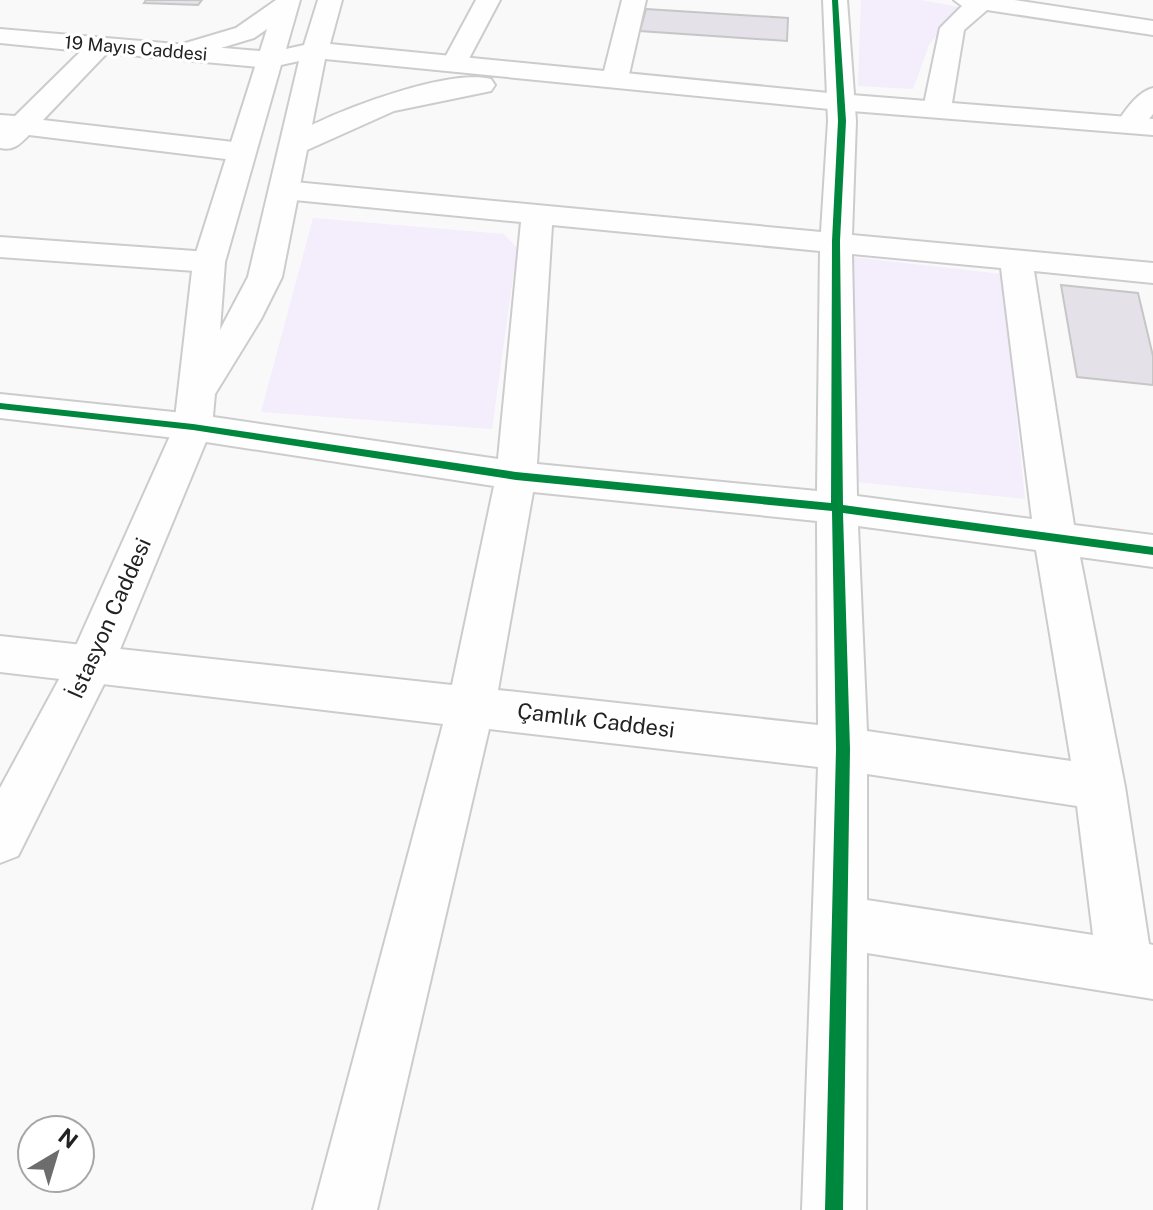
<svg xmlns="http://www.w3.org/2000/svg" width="1153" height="1210" font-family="'Public Sans',sans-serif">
  <rect width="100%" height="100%" fill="#f9f9fa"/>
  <path fill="#f4edfc" d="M861,0H921L959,7L929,45L913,89L858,86Z
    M313,218L504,234L517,248L492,429L261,412Z
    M852,257L1002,274L1025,499L857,482Z"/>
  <path fill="#e4e1e8" stroke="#c6c6c6" stroke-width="2" d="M146,0H202L198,5L144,3Z
    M646,9L788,18L787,41L640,31Z
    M1061,285L1138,293L1153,356V385L1077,377Z"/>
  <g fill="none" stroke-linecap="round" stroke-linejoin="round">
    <defs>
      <path id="minor" d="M476,0H500L464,68H446L442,63Z
        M622,0H646L628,79L624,85H606L602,79Z
        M823,0H847L856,121L852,235L1153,263V283L1034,271L1074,525L1153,535V567L1080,557L1125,787L1149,944L1153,945V999L867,953L866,1210H802L818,767L489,729L377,1210H313L443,724L0,672V636L452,685L494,486L193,440L0,418V394L193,414L498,459L521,222L284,199L273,196L269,190L273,184L284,181L821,232L828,121ZM552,225L820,251L817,491L537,464ZM852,254L1001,268L1032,519L857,496ZM533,492L817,521L818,725L498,690ZM858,526L1036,550L1071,761L867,731ZM867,774L1077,806L1093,935L867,900Z
        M954,0H1014L1153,21V35L987,10L964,30L951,109L947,115H927L923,109L940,28L962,6Z
        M0,29L271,52L284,60L271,68L107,53L43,120L242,143L252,146L256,152L252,158L242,161L29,135C20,144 14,151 0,148V115L15,116L81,51L0,43Z
        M1153,88V114L1140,130H1120L1116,124C1125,111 1137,92 1153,88Z
        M0,237L209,252L220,255L225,262L220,269L209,272L0,257Z"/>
      <path id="tertiary" d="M276,0H300L286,49L304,45L318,0H342L330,44L839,94L1153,119V135L839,110L325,59L312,125C351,106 449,69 491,79L495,85L491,91L394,111L307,150L282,277L261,319L215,394L212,427L114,664L18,856L0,863V788L70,659L174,427L193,262L267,29L254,38L181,60L168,52L172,47L236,28ZM299,61L248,277L220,330L225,262L281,65Z"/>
    </defs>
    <use href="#minor" stroke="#cccccd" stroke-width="4"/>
    <use href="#tertiary" stroke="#cccccd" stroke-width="4"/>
    <use href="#minor" fill="#fefefe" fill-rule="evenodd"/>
    <use href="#tertiary" fill="#fefefe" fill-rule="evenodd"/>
    <defs>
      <path id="cycleway" d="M832,0H838L846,121L840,241L843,505L1153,547V555L843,513L850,749L843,1210H825L836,749L832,511L516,480L193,430L0,409V403L193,424L516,472L831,503L832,241L838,121Z"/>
    </defs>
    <use href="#cycleway" stroke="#fff" stroke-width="5"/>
    <use href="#cycleway" fill="#00873e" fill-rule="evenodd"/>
  </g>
  <g text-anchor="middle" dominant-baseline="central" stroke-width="7" stroke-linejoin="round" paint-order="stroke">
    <g font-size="18" fill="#222123" stroke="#fff">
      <text transform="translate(136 48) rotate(5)">19 Mayıs Caddesi</text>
    </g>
    <g font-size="22" fill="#222123" stroke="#fff">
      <text transform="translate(109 618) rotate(-66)">İstasyon Caddesi</text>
      <text transform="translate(596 720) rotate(7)">Çamlık Caddesi</text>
    </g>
  </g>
  <g transform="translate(56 1154) rotate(38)"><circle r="38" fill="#ffffff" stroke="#a7a6a7" stroke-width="2"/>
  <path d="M0-6L14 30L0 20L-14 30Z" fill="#6d6d6e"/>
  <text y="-12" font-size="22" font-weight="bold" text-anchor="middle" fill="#222123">N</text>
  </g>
</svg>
